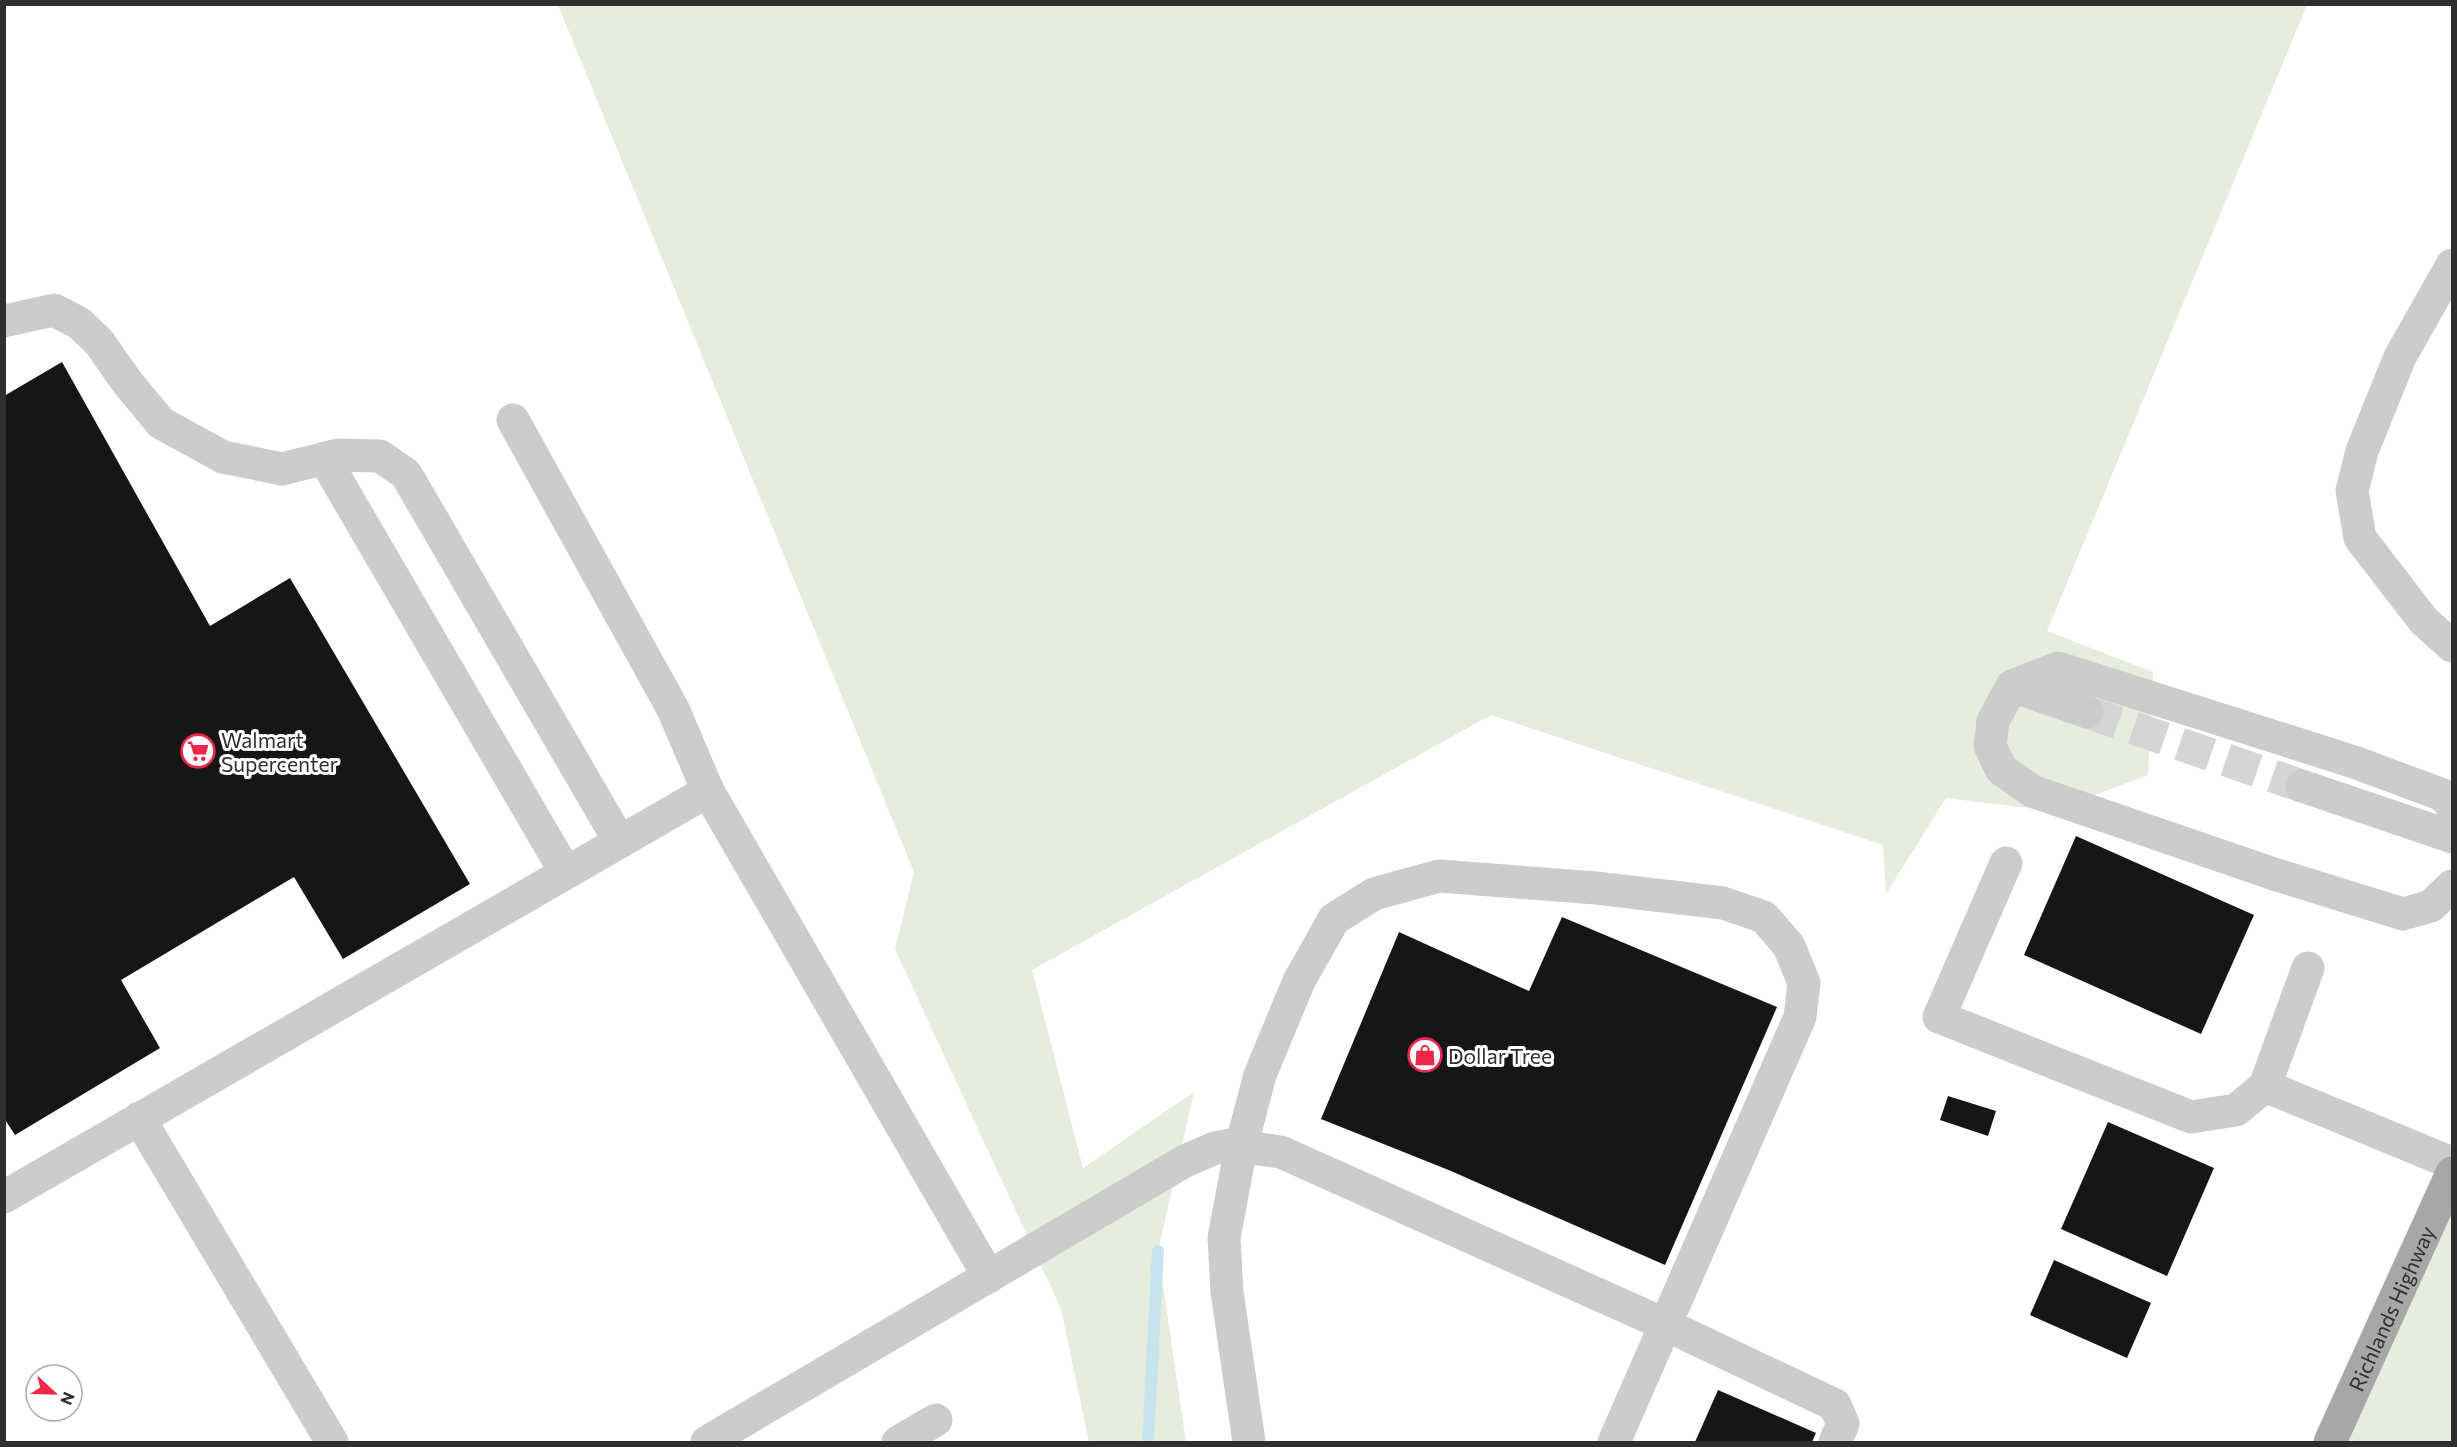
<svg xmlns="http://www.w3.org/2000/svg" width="2457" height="1447" font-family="Commissioner,sans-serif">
  <rect width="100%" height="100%" fill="#fff"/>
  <path fill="#e7eddc" d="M558,5H2307L2047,631L2153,672L2148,775L2052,811L1946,798L1886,894L1883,845L1491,715L1032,970L1083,1168L1194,1092L1158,1251L1186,1442H1089L1061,1309L895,949L914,872Z
    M2452,1173V1442H2330Z"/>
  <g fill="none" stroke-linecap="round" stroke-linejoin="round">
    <path stroke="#c7e3ee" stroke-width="12" d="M1148,1442L1158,1251"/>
  </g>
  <path fill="#161616" d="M62,362L210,626L290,578L470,884L343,959L294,877L121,980L160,1048L15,1135L4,1118V396Z
    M2076,836L2254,915L2201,1034L2024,955Z
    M1562,917L1777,1007L1665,1265L1451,1171L1321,1119L1399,932L1529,991Z
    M1948,1096L1996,1111L1988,1136L1940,1120Z
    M2108,1122L2214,1168L2167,1276L2061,1229Z
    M2054,1260L2151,1303L2127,1358L2030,1315Z
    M1718,1390L1816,1433L1812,1442H1695Z"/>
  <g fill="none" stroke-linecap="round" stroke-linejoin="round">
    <path stroke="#d5d5d5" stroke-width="33" stroke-dasharray="33 16" stroke-linecap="butt" d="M2087,712L2302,786"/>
    <path stroke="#ccc" stroke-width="33" d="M2452,265L2400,357L2362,451L2352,491L2360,538L2424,621L2452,646
      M4,321L54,310L79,323L99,342L127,382L161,423L223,457L282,469L338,455L380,456L406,474L620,842
      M513,420L673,709L708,791L989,1277
      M324,458L566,873
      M2012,686L2087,712
      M2302,786L2452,837
      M2452,806L2443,795L2354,762L2058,668L2012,686L1993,721L1990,746L2001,769L2032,791L2274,874L2403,914L2431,906L2452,886
      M2006,863L1939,1017L2191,1117L2236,1110L2265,1086
      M2308,968L2265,1086L2452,1163
      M139,1118L332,1442
      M4,1197L708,791
      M707,1442L1185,1161L1215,1148L1230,1145L1281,1152L1664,1324L1835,1405L1843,1424L1835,1442
      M898,1442L936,1420
      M1249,1442L1227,1292L1224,1238L1241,1147L1260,1075L1299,981L1334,919L1374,894L1439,876L1596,888L1723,903L1764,917L1789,946L1804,983L1800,1017L1614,1442"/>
    <path stroke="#a7a7a7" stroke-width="33" id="s1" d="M2330,1442L2452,1173"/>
  </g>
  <defs>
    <symbol id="supermarket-ring" viewBox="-11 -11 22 22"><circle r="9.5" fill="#fff" stroke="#f1274a" stroke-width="1.5"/><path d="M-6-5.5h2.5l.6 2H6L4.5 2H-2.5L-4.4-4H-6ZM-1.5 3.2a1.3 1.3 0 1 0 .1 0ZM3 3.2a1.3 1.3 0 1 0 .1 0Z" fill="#f1274a"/></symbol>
    <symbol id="shop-ring" viewBox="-11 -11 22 22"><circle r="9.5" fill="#fff" stroke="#f1274a" stroke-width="1.5"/><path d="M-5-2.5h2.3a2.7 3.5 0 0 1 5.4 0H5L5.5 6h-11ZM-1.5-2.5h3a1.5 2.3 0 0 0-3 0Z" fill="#f1274a"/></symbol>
  </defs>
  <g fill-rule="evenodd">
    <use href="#supermarket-ring" x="179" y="732" width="38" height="38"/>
    <use href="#shop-ring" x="1406" y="1036" width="38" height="38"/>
  </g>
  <g text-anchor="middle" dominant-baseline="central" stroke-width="6" stroke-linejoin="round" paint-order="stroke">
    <g font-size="21" fill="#2f2f2f" stroke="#fff" text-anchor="start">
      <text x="221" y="739">Walmart<tspan x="221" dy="24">Supercenter</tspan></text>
      <text x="1448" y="1055">Dollar Tree</text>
    </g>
    <g font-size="21" fill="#2f2f2f" stroke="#fff">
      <text stroke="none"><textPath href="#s1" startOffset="147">Richlands Highway</textPath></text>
    </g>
  </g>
  <rect width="2457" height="1447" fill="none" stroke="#2f2f2f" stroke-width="12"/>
  <g transform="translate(54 1393) rotate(112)"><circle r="28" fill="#ffffff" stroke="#acacac" stroke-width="1.5"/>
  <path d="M0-4.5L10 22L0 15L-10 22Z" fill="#f1274a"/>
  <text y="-9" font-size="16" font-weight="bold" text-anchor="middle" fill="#2f2f2f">N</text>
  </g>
</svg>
